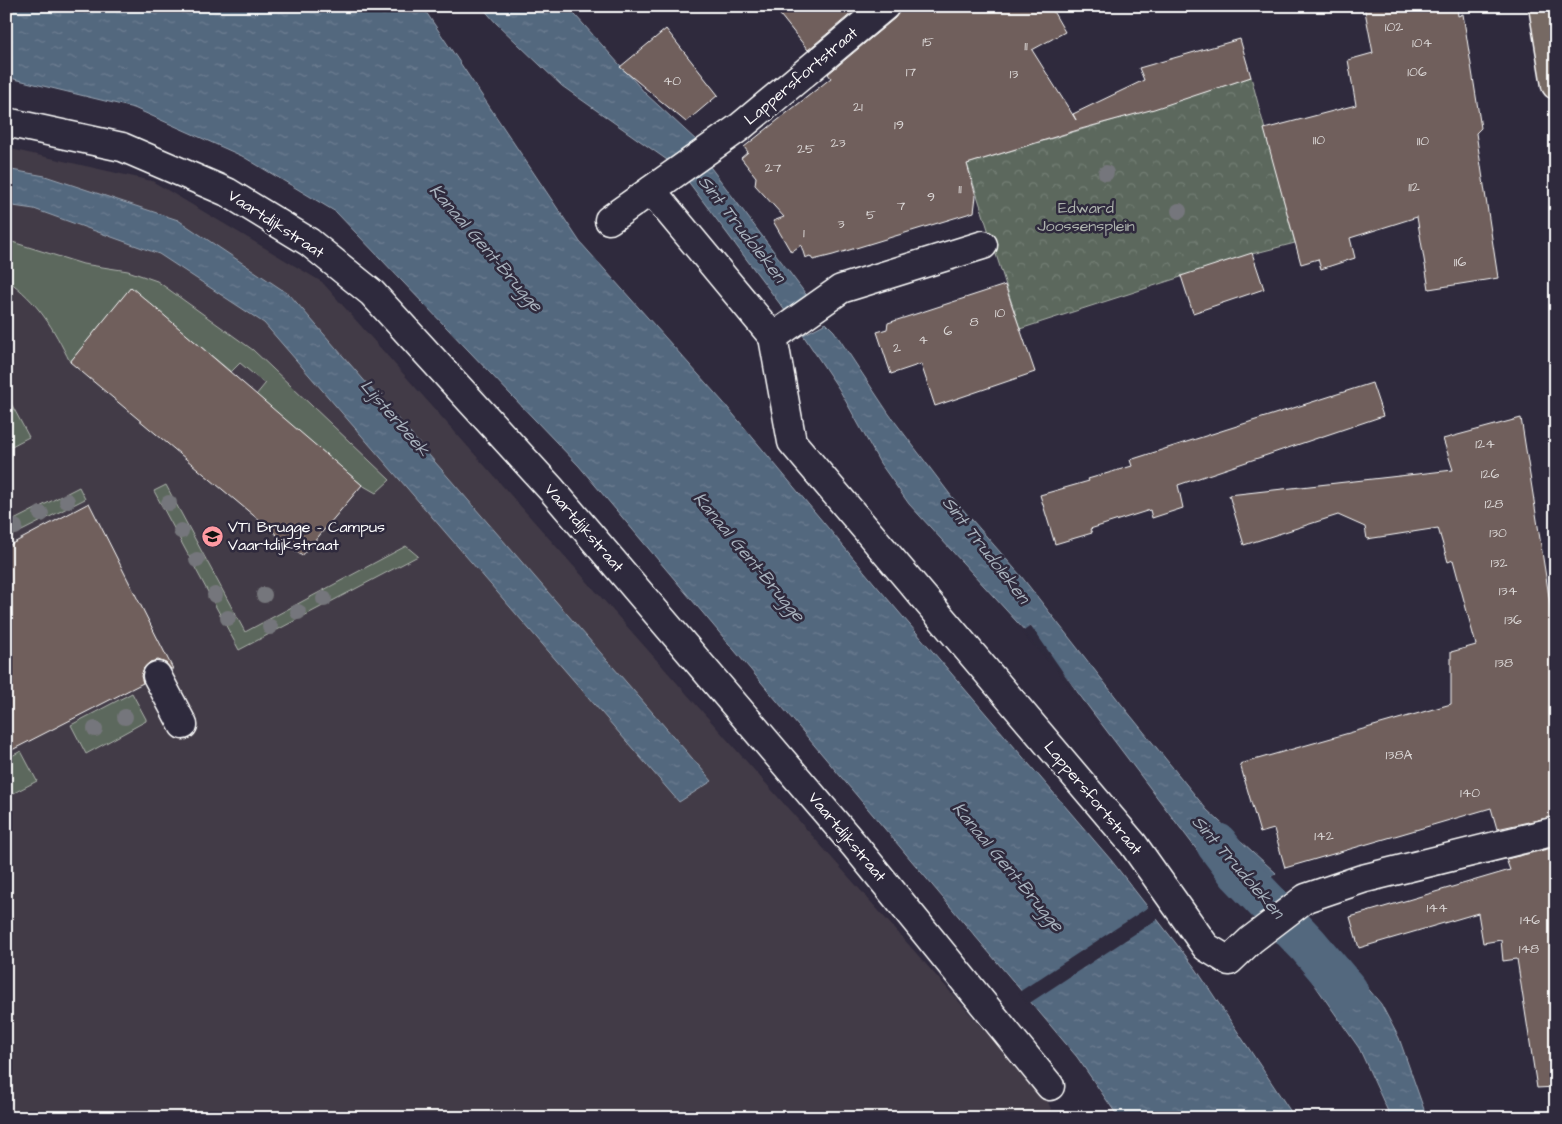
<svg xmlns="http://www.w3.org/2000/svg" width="1562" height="1124" font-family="'Architects Daughter',sans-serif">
  <defs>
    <pattern id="park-crowns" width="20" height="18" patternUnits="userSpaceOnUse" patternTransform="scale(1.25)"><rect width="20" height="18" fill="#5c685d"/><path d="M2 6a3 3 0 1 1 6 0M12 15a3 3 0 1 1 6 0" fill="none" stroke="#747f75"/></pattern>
    <pattern id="water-ripples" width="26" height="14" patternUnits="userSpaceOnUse" patternTransform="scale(1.25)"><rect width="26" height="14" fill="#53677e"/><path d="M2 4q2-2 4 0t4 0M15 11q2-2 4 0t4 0" fill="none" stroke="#6d7e91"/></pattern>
  </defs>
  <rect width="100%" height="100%" fill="#2f2a3d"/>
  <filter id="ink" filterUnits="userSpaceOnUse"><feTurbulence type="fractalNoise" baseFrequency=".02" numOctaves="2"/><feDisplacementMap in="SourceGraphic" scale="10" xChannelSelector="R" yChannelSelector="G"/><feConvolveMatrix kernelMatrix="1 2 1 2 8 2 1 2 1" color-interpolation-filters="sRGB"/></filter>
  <g filter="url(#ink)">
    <path fill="#423a46" d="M6,148L152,181L322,282L1048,1102L1055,1118H6Z"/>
    <path fill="#5c685d" stroke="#aeb4ae" d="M6,240L83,264L128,271L157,281L253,350L390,480L376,493L362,485L256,395L265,384L240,363L231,372L131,288L70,362C53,327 38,302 6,279Z
      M6,394L29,437L6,449Z
      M166,485L245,632L406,546L418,556L239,650L154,491Z
      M79,487L85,499L6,539V524Z
      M132,693L146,719V721L86,754L71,725Z
      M21,751L37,781L6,797V759Z"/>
    <path fill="url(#park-crowns)" stroke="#aeb4ae" d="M1251,77L1295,243L1252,254L1020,329L967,164C1062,135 1157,108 1251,77Z"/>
    <path fill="url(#water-ripples)" stroke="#98a4b2" d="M6,6H422L580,242L723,402L874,583L1111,860L1196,969L1295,1118H1119L1077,1057L579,466L336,212L242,156L134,108L6,77Z
      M481,6H567L646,94L697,141L670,162L562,86L496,23Z
      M708,164L808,297L786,312L687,180Z
      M6,169L45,176L178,220L290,295L712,781L679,802L264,323L159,254L34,209L6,205Z
      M826,323L834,331L889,414L952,497L1021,576L1122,705L1207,810L1276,873L1240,900L1213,871L1059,668L909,504L880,463L839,389L803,335Z
      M1323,935L1381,1004L1399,1038L1427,1118H1391L1359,1048L1296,958Z"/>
    <path fill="#2f2a3d" d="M1031,626L1108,737L1057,669L1022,632Z
      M1150,906L1159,918L1028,1004L1019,992Z"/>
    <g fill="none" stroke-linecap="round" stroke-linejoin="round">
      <path stroke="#53677e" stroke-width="42" d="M1217,844L1239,873L1308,945L1347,991"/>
    </g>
    <path fill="#6f5f5c" stroke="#fff" d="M773,6H860L808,50Z
      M900,6H1050L1065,32L1032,50L1076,120L1073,114L1144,80L1139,68L1240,39L1251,77L1154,109L1081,129L967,164L976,196L974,212L833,255L813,260L810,256L805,258L801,245L791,252L773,221L784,217L755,185L756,177L741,158L748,152L744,147L831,78L828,74L895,18L899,12Z
      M1364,6H1457L1458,16L1463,14L1481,128L1476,133L1498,278L1429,289L1417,217L1350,238L1355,258L1321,269L1318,259L1301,264L1264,129L1356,105L1348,60L1373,53Z
      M666,29L718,95L686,122L620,67Z
      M1252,253L1264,289L1193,313L1181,276Z
      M1005,285L1035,372L935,406L921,364L891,374L877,332L887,329L888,323Z
      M131,287L362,485L302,556L70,362Z
      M1372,383L1383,416L1178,485L1183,508L1152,518L1150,510L1090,529L1092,533L1055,544L1040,495L1089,481L1088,479L1132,466L1130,460Z
      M1521,418L1556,641V816L1497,829L1491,808L1285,868L1274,829L1260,833L1240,764L1451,704V652L1476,645L1453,560L1448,562L1438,528L1367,539L1365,527L1338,515L1244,545L1229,495L1453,470L1443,439Z
      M89,503L173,669H171L166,663L158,660L150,662L144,668L141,676L143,683L6,753V547Z
      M1556,847V1087L1537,1088L1517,959L1503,961L1501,940L1483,943L1478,913L1359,948L1350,917L1510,870L1506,859Z"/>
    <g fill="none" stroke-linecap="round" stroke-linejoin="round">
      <defs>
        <path id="street" d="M6,122L122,147L227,192L309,242L372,293L552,490L855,846L1050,1086
          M651,190L773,337L792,442L1133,844L1206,947L1229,961L1251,940L1306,898L1362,879L1556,831
          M609,220L740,127L885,6
          M773,337L841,289L983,245
          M157,676L183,725"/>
        <path id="primary" d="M1543,6L1556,85"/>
      </defs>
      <use href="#street" stroke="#fff" stroke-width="31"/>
      <use href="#primary" stroke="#fff" stroke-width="31"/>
      <use href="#street" stroke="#2f2a3d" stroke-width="28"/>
      <use href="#primary" stroke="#766964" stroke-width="28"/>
    </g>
    <g fill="#75767b">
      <circle cx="1106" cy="173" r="8"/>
      <circle cx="1179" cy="211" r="8"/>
      <circle cx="67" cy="501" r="8"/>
      <circle cx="169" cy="503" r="8"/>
      <circle cx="41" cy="514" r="8"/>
      <circle cx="15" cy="527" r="8"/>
      <circle cx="181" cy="531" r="8"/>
      <circle cx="197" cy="560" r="8"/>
      <circle cx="215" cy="595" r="8"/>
      <circle cx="264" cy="595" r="8"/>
      <circle cx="324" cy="599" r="8"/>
      <circle cx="298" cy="612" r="8"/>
      <circle cx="228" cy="618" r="8"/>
      <circle cx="270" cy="627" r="8"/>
      <circle cx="125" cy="717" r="8"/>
      <circle cx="95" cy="729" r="8"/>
    </g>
  </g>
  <defs>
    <symbol id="school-disc" viewBox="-11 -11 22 22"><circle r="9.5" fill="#ff9aa2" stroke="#2f2a3d"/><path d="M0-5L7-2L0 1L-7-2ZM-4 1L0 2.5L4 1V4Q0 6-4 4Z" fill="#111"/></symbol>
  </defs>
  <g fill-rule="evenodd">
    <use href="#school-disc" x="200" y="524" width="25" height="25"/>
  </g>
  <g text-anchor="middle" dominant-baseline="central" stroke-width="5" stroke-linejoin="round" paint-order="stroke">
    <g font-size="14" fill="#dbd7d6">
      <text x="1394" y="27">102</text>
      <text x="928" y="42">15</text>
      <text x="1422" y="43">104</text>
      <text x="1026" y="46">11</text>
      <text x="911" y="72">17</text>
      <text x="1417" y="72">106</text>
      <text x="1014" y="74">13</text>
      <text x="672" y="81">40</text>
      <text x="858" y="107">21</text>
      <text x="899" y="125">19</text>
      <text x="1319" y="140">110</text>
      <text x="1423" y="141">110</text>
      <text x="838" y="143">23</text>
      <text x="806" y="149">25</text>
      <text x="773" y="168">27</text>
      <text x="1414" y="187">112</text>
      <text x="960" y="189">11</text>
      <text x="931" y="197">9</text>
      <text x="901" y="206">7</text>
      <text x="871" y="215">5</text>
      <text x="841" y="224">3</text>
      <text x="804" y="233">1</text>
      <text x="1460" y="262">116</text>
      <text x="1000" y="313">10</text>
      <text x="974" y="322">8</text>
      <text x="948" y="331">6</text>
      <text x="923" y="340">4</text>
      <text x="897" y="348">2</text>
      <text x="1485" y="444">124</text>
      <text x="1490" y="474">126</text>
      <text x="1494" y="504">128</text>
      <text x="1498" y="533">130</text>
      <text x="1499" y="563">132</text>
      <text x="1508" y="591">134</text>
      <text x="1513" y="620">136</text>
      <text x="1504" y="663">138</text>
      <text x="1399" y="755">138A</text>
      <text x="1470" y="793">140</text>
      <text x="1324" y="836">142</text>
      <text x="1437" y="908">144</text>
      <text x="1530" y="920">146</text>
      <text x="1529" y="949">148</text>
    </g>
    <g font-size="16" fill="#fff" stroke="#2f2a3d">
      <text transform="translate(801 76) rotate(-40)">Lappersfortstraat</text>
      <text transform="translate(276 224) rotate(33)">Vaartdijkstraat</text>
      <text transform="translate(584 528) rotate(49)">Vaartdijkstraat</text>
      <text transform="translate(1093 798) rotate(50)">Lappersfortstraat</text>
      <text transform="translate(847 837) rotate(50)">Vaartdijkstraat</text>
    </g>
    <g font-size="16" fill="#aeb4ae" stroke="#2f2a3d">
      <text x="1086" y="208">Edward<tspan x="1086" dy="18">Joossensplein</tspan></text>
    </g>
    <g font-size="16" fill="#fff" stroke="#2f2a3d" text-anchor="start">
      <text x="228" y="527">VTI Brugge - Campus<tspan x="228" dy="18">Vaartdijkstraat</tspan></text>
    </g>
    <g font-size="18" font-style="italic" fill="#a9b3be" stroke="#2f2a3d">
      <text transform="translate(742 229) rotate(52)">Sint Trudoleken</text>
      <text transform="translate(486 248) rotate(49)">Kanaal Gent-Brugge</text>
      <text transform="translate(395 418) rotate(49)">Lijsterbeek</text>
      <text transform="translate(986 550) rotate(52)">Sint Trudoleken</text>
      <text transform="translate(749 557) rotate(50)">Kanaal Gent-Brugge</text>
      <text transform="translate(1008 867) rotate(50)">Kanaal Gent-Brugge</text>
      <text transform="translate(1238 867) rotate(49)">Sint Trudoleken</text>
    </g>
  </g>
  <rect width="1562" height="1124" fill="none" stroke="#2f2a3d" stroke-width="25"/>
  <rect x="12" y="12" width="1537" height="1099" fill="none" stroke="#fff" stroke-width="2" filter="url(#ink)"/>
</svg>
